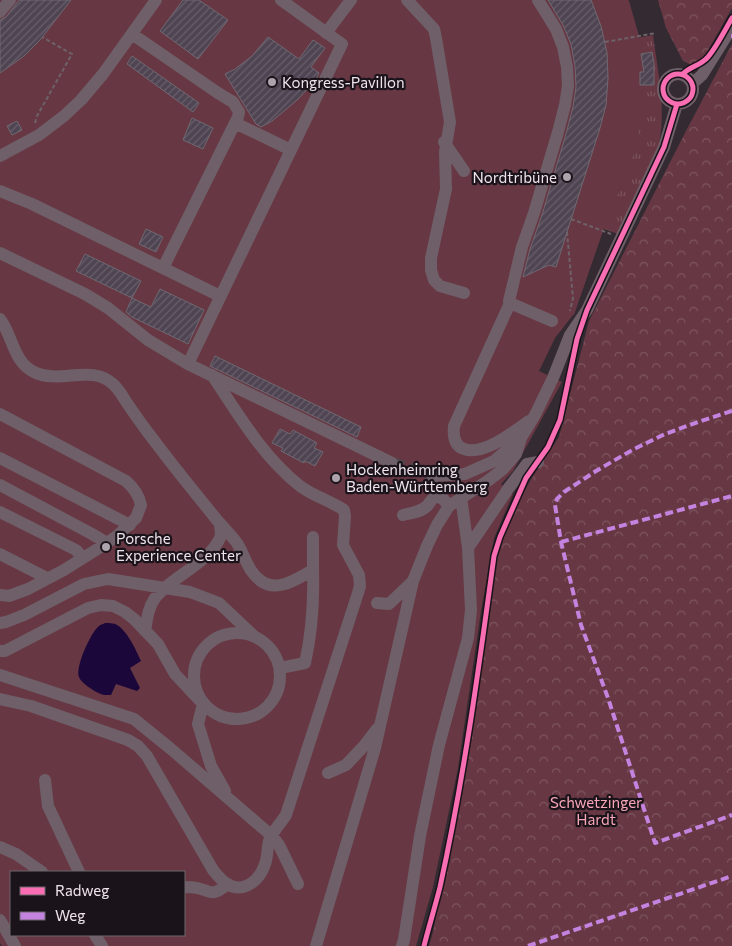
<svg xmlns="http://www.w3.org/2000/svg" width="732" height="946" font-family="Commissioner,sans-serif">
  <defs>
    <pattern id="grass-tufts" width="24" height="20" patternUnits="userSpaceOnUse" patternTransform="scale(1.25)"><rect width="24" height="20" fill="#673844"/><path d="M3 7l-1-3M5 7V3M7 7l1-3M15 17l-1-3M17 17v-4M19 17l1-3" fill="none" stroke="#7d555f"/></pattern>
    <pattern id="forest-crowns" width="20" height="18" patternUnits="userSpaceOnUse" patternTransform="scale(1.25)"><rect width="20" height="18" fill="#673844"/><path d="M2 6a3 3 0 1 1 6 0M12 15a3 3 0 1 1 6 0" fill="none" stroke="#7d555f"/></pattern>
    <pattern id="building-hatch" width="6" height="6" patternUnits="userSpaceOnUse" patternTransform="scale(1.25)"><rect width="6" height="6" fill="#4f4452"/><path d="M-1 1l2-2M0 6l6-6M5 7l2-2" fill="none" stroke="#695f6b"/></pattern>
  </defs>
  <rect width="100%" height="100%" fill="#342a32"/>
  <path fill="url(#grass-tufts)" fill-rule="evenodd" d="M653,35C658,74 667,110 658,149L618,234L572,217L605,44ZM652,52L654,62V85H640L643,63L642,54Z"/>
  <path fill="url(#forest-crowns)" d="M658,0H732V8L698,68L683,61L666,28Z
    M732,44V946H429L433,932L466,768L479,690L497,551L511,516L530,481L559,437L589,321L686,131Z"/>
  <path fill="#673844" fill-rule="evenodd" d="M0,0H628L629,1L639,36L643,63L647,70L640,85L641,122L633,156L602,234L574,315H573L555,338L539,371L562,382L513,471L501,484L513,494L494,538L481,611L458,768L433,887L416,946H2L0,943ZM11,872H184V935H11Z"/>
  <path fill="#1b0739" d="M106,623C109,623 112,623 115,624C126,628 136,650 141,661L130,668L140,688L137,691L116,684L111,695C110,695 105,695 104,695C96,693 81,683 79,677C75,667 91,632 99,626C100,625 105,623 106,623Z"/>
  <path fill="url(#building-hatch)" stroke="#6f6871" d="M19,0H71L40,40L24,56L0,73V20L6,17Z
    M183,0H199L228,20L198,59L160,31Z
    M548,0H591L601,26L607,53L608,78L606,105L600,128L556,267L549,265L523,277L530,249L542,215L566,134L573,107L576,87L575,66L571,44L563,25Z
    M268,37L299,59L313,40L325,48L311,67L319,73L315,81L297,100L284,111L272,121L261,127L256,124L225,74L235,69L252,56Z
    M652,52L654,64V85H640V72H644L641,54Z
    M132,56L199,103L193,112L127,64Z
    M192,118L213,128L203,149L183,140Z
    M17,121L22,130L12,135L7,126Z
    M146,229L163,237L156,252L139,244Z
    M85,254L141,281L132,298L76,271Z
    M160,289L204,310L188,344L132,317L126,312L132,298L151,307Z
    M215,356L361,427L357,437L210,366Z
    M280,429L290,434L293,430L317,443L314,448L323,452L315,466L305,461L304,463L281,451L283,448L272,443Z"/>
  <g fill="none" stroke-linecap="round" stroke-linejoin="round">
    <path stroke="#50464e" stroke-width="12" stroke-dasharray="12 6" stroke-linecap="butt" d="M392,463L433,476"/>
    <path stroke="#6e6269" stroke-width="2" stroke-dasharray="4 2.5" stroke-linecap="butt" d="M605,42L656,33
      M35,123L37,116L72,54L42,37
      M571,219L611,234
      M567,232L573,298L570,311"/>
    <path stroke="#6f5f68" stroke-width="12" d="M281,0L342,44L188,364L392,463
      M407,0L434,29L436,38L450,122L445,152L446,189L431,258V270L434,280L440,286L464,293
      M538,0L556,29L563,47L567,67L568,86L565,105L558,132L534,213L522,247L509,301L510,303L552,321
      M0,12L10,0
      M326,33L351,0
      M132,34L218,93L233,102L239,112L238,117L163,268
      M663 89a15 15 0 1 1 30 0a15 15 0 1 1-30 0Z
      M693,83L702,75L732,27
      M235,123L291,150
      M444,142L464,171
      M0,156L39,135L64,116L81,100L103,74L156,0
      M0,191L32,204L220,296
      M0,253L85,294L108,308L148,340L188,364
      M510,303L454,426C453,436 454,446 464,449C484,456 513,432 529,421
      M0,319C13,336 13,362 34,372C60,385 92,363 114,385C118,389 122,395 125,400C135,415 145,429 156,443C176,470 197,495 217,520C224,528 231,535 237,543C245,556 248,572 261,581C278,593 298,578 313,570V537
      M0,414L126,481C134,488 139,495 141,505L136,518L118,535L107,543L64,570L28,589L9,596L0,595
      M0,458L130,525
      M433,476L465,474L494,461L521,438L535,415L553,378L570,335L587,310L664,147L677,104
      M0,485L92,534L107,543
      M0,512L76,550L82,557
      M403,515C411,513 422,512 428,505C431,501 431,499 436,496L443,499L449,506
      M468,548L508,489L527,464L538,462
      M0,554L47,578
      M377,603L389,604L413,581
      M0,623L6,622L24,615L84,584L108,579L190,592L219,603L254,636
      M145,631C147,619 148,608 155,598C172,576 208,564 220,538C222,534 220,528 220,523
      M194 676a43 43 0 1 1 86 0a43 43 0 1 1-86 0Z
      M0,651H5L88,608L101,605L113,606L125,612L134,619L158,644L175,674L203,704L198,724L211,766L225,791
      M280,668L305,663C312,632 314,602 313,570
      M0,675L134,719L171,749L272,836L279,845L298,884
      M0,699L31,706L128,740L138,746L147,756L213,870C217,875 221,880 227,884C244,894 260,880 265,864C268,856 267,848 269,841C272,832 281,823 286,815L358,593L360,586L359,575L343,545L345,516L344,510C331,501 313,496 300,486C263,457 238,414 212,375
      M328,773L346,765L364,746L377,729
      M45,780L48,806L79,872
      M0,847L16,854L42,872
      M184,887C188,887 193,887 197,888C214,892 211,897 228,884
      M0,920L15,946
      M95,935L102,946
      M316,946L375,748L413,581L427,546L437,525L449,506L489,480L503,469L516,454L521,438
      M402,946L404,940L420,836L439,745L468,638L471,610L468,548L461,497"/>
    <path stroke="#c483df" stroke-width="4" stroke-dasharray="8 4" stroke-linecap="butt" d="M731,36H732
      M732,411L698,422L665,434L634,449L596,471L564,492L557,499L555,505L561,542L581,625L608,698L655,843L732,815
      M561,542L732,496
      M528,946L732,876"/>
    <defs>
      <path id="cycleway" d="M663 89a15 15 0 1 1 30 0a15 15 0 1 1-30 0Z
        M683,74C689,67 699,66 706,59C714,52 726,28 732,18
        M424,946C429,926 435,907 440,887C464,778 479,667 494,556L500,537L526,478L548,447L560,420L577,339L587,310L664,147L677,104"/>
    </defs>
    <use href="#cycleway" stroke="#1a1319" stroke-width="8"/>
    <use href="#cycleway" stroke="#f96db3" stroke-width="5"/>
  </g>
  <g fill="#aea3ac" stroke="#1a1319" stroke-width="2">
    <circle cx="272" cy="82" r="5"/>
    <circle cx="567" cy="177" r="5"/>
    <circle cx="336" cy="478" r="5"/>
    <circle cx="106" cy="547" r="5"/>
  </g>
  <g text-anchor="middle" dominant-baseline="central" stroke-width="4.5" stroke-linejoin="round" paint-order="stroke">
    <g font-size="15" fill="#efe4ee" stroke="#1a1319" text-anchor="start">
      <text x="282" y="82">Kongress-Pavillon</text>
      <text x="557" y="177" text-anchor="end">Nordtribüne</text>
      <text x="346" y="469">Hockenheimring<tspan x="346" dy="17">Baden-Württemberg</tspan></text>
      <text x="116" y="538">Porsche<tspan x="116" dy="17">Experience Center</tspan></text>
    </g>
    <g font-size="15" fill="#f9a6b8" stroke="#1a1319">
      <text x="596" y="802">Schwetzinger<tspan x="596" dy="17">Hardt</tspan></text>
    </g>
  </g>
  <rect x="10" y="871" width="175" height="65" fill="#1a1319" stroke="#6f676e"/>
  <rect x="20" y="887" width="25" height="8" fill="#f96db3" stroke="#6f676e"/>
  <text x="55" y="896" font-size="15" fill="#efe4ee">Radweg</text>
  <rect x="20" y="912" width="25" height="8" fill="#c483df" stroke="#6f676e"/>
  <text x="55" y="921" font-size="15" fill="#efe4ee">Weg</text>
</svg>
